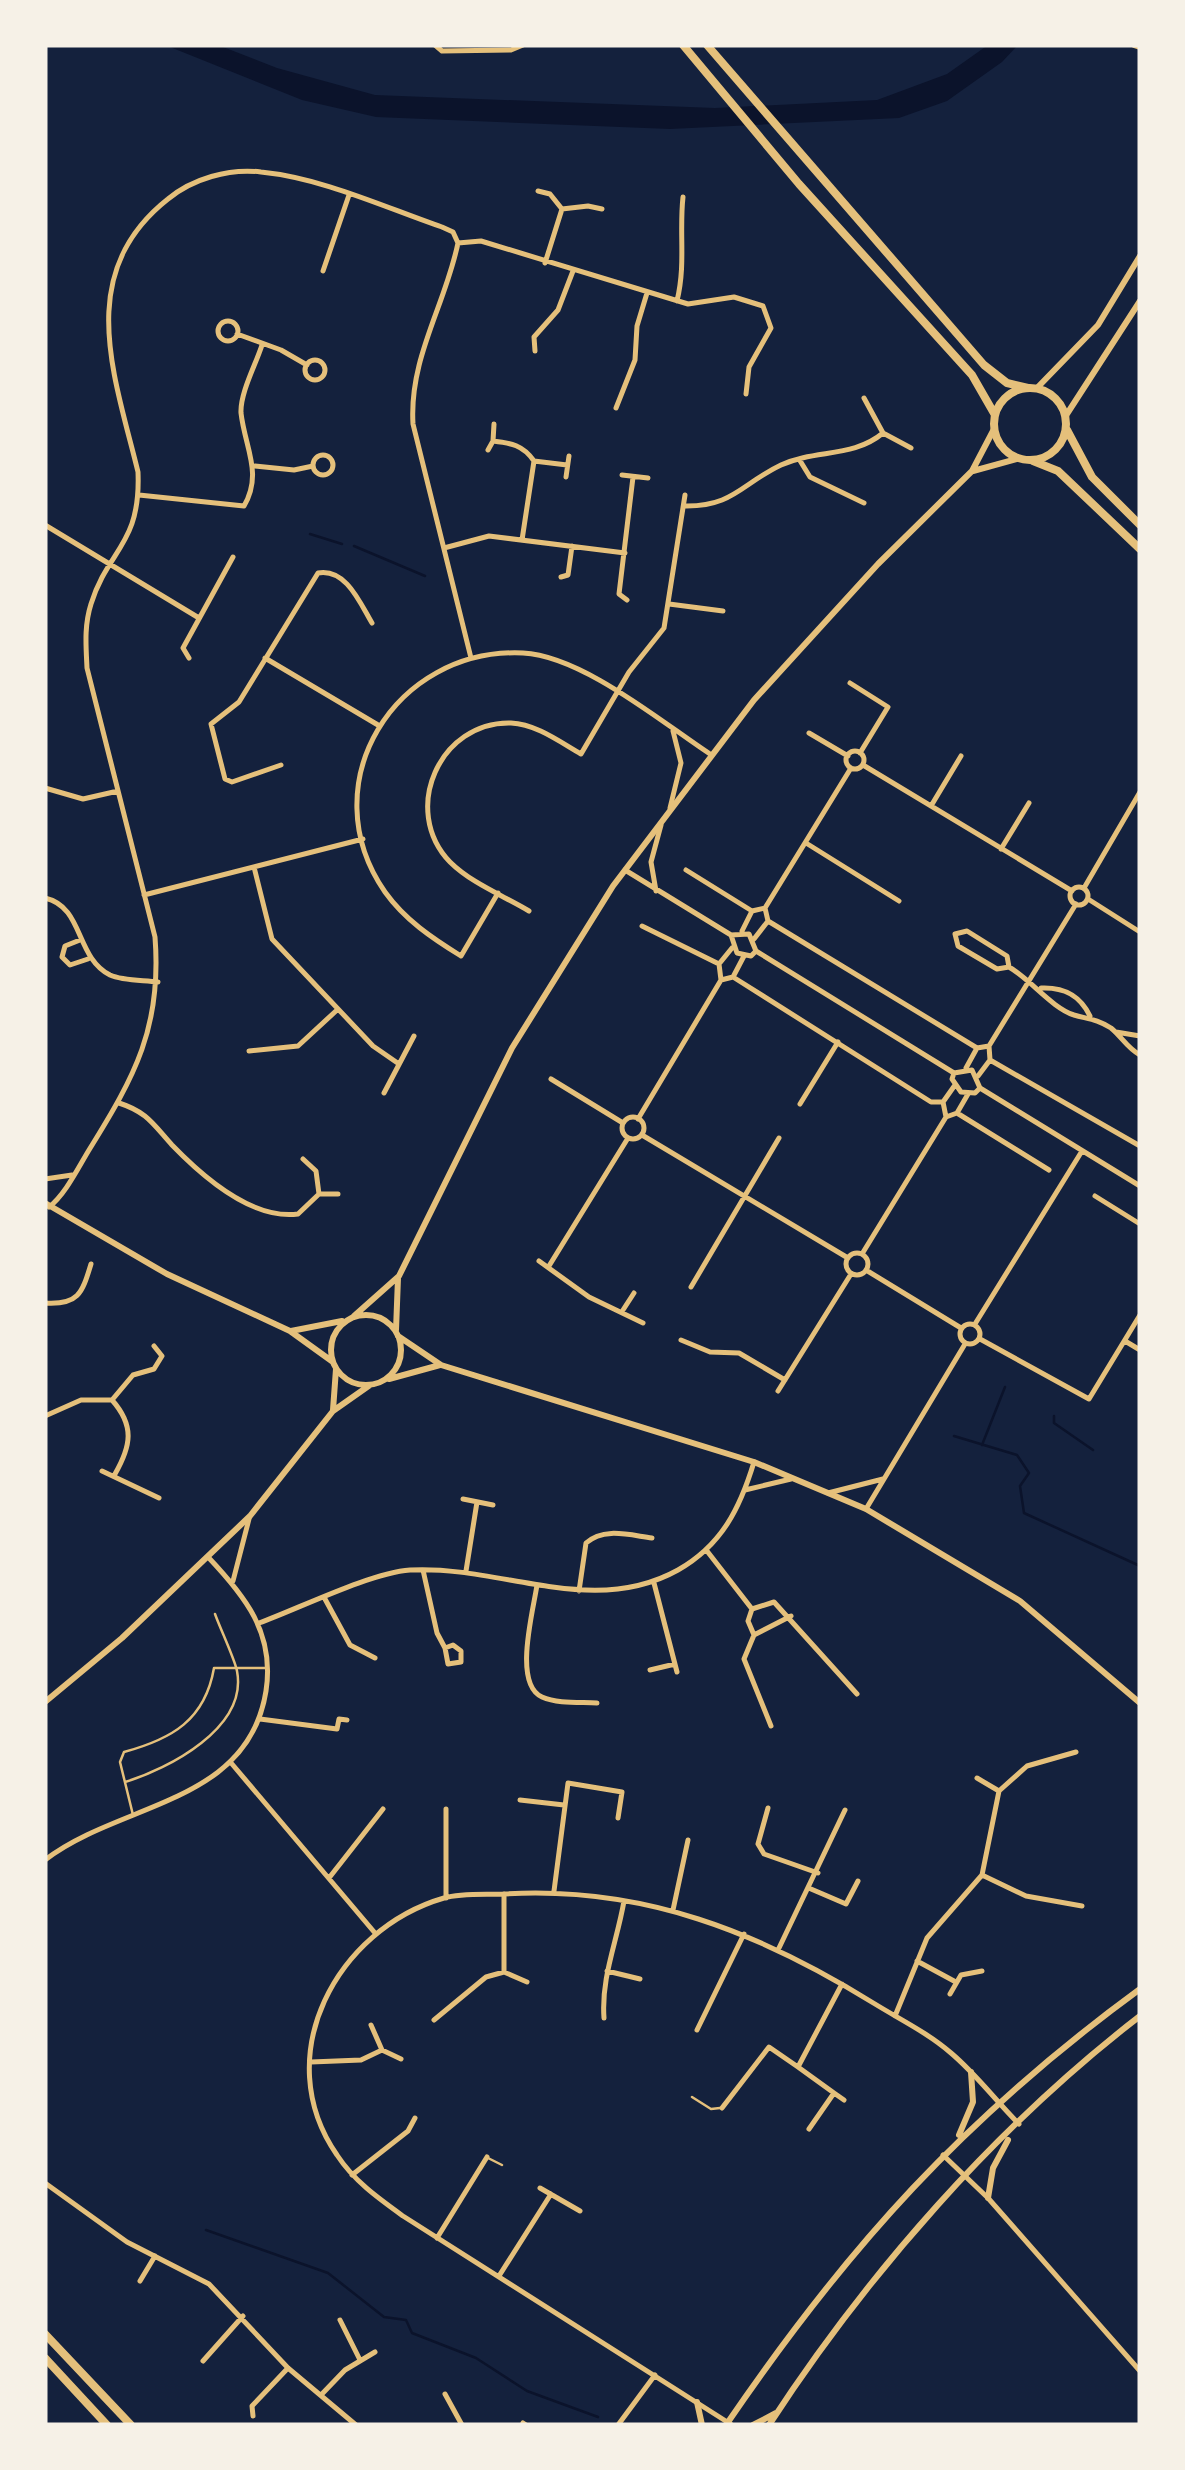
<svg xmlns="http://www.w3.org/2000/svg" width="1185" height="2470" font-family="Bitter,serif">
  <rect width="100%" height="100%" fill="#14213d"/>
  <path fill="#0b132b" d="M165,45H218L277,68L375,95L715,108L877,100L947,74L988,45H1018L1002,62L947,101L899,118L670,129L376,117L302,100Z"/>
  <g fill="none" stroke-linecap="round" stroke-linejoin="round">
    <path stroke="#0b132b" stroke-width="2.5" d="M310,534L342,544
      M354,546L425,576
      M1054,1416V1423L1093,1450
      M954,1436L1017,1455L1029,1473L1020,1486L1024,1513L1140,1566
      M982,1445L1005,1387
      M206,2230L328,2273L384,2317L406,2320L412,2333L476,2358L527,2391L598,2417"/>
    <path stroke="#e5c07b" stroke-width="2.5" d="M125,1782C168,1769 248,1728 237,1671C235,1660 220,1628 215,1614
      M133,1815L120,1762L124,1752C172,1739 205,1720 214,1668H267
      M692,2097L711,2109L720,2108
      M488,2158L502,2165"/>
    <path stroke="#e5c07b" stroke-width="5" d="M435,45L442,51L511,50L523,45
      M538,191L550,194L562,209L588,206L602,209
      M458,243C445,306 409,358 413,424L471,658
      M458,243L481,241L688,304L734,297L763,306L771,328L749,367L746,394
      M545,263L562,209
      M323,271L349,195
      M677,301C686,264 679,233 683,197
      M218 331a10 10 0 1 1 20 0a10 10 0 1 1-20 0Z
      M237,334L281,350L307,365
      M535,351L534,337L558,310L573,271
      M305 370a10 10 0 1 1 20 0a10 10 0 1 1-20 0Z
      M864,398L883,433L911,448
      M616,408L635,360L637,326L647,293
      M493,441L494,424
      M488,450L493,441C511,443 523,445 534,461L567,465
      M313 465a10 10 0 1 1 20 0a10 10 0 1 1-20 0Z
      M799,459L810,477L864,503
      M255,466L294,470L313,466
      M622,475L648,478
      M566,477L569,456
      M139,495L244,506C263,473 245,448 241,413C240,393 256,364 262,345
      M684,506C733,507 741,484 781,465C816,449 853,458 883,433
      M45,525L199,618
      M522,540L534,461
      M444,548L489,536L625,553
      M561,577L568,575L572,546
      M627,600L619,594L633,477
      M669,604L723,611
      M189,658L183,648L233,557
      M265,658L378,725
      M850,683L888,707L860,753
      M809,733L848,756
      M846 760a9 9 0 1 1 18 0a9 9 0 1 1-18 0Z
      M281,765L232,782L225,779L211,724L239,702L318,573C346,568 360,603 372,623
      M863,765L1072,891
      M45,788L83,799L118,791
      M931,806L961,756
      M670,808L681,763L673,731
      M806,843L899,901
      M1001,849L1029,803
      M254,867L272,939L373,1046L399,1064
      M625,870L731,935
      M686,870L752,911
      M1070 896a9 9 0 1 1 18 0a9 9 0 1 1-18 0Z
      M1084,888L1140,792
      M656,891L651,862L661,825
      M498,893L461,956C432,938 405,920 385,892C310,784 395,647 523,653C582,656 660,721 710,754
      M144,895L363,839
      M45,898C84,907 75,957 110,975C123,981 143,980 158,982
      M1088,899L1140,932
      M765,908L851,768
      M529,911C504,896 471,883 450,862C400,810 440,721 511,723C536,724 560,742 581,754L629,672L664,628L685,495
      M768,921L977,1048
      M642,926L719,964
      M742,931L752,911L765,908L768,921L754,939
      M731,935L737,953L751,956L756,951
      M731,935L749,934L756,951
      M80,940L65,946L62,957L70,965L88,959
      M732,948L719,964L721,980L733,977L744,956
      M756,951L954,1073
      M1009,967L1007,956L967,931L955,934L958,946L997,969L1009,967C1030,979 1052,1008 1074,1015C1088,1019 1097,1019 1111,1028C1122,1037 1127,1048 1140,1055
      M733,977L931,1102H943
      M1041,988C1064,987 1080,995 1090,1016
      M1116,1032L1140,1036
      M989,1046L1076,904
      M249,1051L298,1046L337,1010
      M990,1060L1140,1146
      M966,1068L977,1048L989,1046L990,1060L978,1076
      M954,1073L952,1079L961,1092L975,1093L980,1088
      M954,1073L972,1070L980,1088
      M551,1079L623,1123
      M955,1085L943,1102L946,1117L957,1113L968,1094
      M980,1088L1140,1186
      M384,1093L414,1036
      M119,1103C147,1112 153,1124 172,1145C202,1176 252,1220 298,1214L319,1194L316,1171L303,1159
      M800,1104L838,1042
      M957,1113L1049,1170
      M622 1128a11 11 0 1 1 22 0a11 11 0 1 1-22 0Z
      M638,1119L721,980
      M642,1135L848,1258
      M45,1179L72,1175
      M319,1194H338
      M1095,1196L1140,1224
      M49,1207C65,1195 78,1168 89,1150C135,1076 162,1027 155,937L87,668C86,646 84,626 91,604C108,549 141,545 138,472C114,374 74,273 168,199C192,179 229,168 261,172C322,178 384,207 442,227L453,232L458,243
      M846 1264a11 11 0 1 1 22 0a11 11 0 1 1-22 0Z
      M862,1254L946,1117
      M539,1261L589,1297L643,1323
      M549,1266L628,1138
      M866,1270L961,1328
      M691,1287L779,1138
      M45,1303C78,1305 82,1294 91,1264
      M623,1310L634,1293
      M960 1334a10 10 0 1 1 20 0a10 10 0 1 1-20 0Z
      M975,1324L1082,1151
      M980,1339L1089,1399L1140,1315
      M681,1340L710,1352L739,1353L785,1380
      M1125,1341L1140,1350
      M778,1391L851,1274
      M45,1416L81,1400H112
      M102,1471L159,1498
      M115,1474C131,1446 135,1426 112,1400L133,1375L154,1369L162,1356L154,1346
      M745,1490L791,1479
      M828,1493L883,1479
      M463,1499L493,1505
      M866,1509L965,1344
      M707,1551L752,1609L774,1602L857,1694
      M423,1570L437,1633L445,1648L453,1645L461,1651V1662L448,1664L445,1648
      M466,1571L477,1502
      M233,1581L249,1519
      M654,1583L677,1672
      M537,1585C533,1612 513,1684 542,1697C558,1704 580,1702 597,1703
      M579,1591L586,1543C604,1527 629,1535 652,1538
      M325,1599L350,1645L375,1658
      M752,1609L748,1621L754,1635L744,1659L771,1726
      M259,1623C300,1608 370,1573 410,1570C501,1565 592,1618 678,1570C722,1545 740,1508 754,1462
      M754,1635L791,1616
      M650,1670L675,1664
      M260,1719L337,1729L339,1719L347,1720
      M232,1764L375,1933
      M977,1778L999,1791
      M520,1800L564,1805
      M768,1808L758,1844L764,1854L818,1873
      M446,1809V1898
      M45,1860C120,1802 248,1805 266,1691C275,1633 245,1596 208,1557
      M982,1875L1026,1896L1082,1906
      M329,1878L383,1809
      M811,1889L846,1904L858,1881
      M554,1891L568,1783L622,1792L618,1818
      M504,1894V1971
      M673,1910L688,1840
      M779,1948L845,1810
      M917,1961L954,1981
      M607,1971L640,1979
      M950,1994L961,1975L982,1971
      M895,2016L927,1938L982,1875L999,1791L1027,1766L1076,1752
      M604,2018C601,1977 617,1942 624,1901
      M434,2020L486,1977L504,1972L527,1982
      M371,2025L382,2050L401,2059
      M697,2030L744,1934
      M311,2062L361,2060L382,2050
      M834,2093L844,2100
      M722,2108L769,2047L798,2067
      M809,2129L834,2093L798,2067L842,1984
      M943,2155L988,2198L1140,2371
      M352,2175L408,2131L415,2118
      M45,2183L127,2242L209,2284L288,2368L356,2425
      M540,2188L580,2211
      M437,2238L487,2157
      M499,2276L551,2194
      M140,2281L155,2256
      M340,2320L360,2360
      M203,2361L243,2316
      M445,2394L462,2425
      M321,2395L345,2370L375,2352
      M253,2416L252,2406L288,2368
      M523,2423L526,2425
      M618,2425L655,2375
      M732,2425L403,2216C378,2198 354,2181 337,2155C268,2056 337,1929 444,1898C462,1893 486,1895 505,1894C643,1886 759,1932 875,2004C901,2020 928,2033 951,2053C976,2074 996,2101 1019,2124"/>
    <path stroke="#e5c07b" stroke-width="6" d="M1134,45L1140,47
      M1037,388L1098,325L1140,256
      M1065,417L1140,301
      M973,471L1020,458
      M45,1203L167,1274L290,1331L333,1362
      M331 1350a35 35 0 1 1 70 0a35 35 0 1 1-70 0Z
      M354,1316L399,1276L512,1048L613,886L754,700L878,564L972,471L994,429
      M396,1330L398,1278
      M291,1331L342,1321
      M398,1336L441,1365L754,1462L866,1509L1020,1601L1140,1703
      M389,1379L440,1365
      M333,1410L336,1369
      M45,1702L122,1638L250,1516L333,1411L370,1385"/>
    <path stroke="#e5c07b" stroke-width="6" d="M959,2135L973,2102L971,2072
      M988,2198L993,2168L1008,2140
      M697,2402L702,2425
      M726,2425C848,2246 965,2117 1140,1989
      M753,2425L776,2413
      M769,2425C868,2273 996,2127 1140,2016"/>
    <path stroke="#e5c07b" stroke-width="8" d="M683,45L799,184L972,375L995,415
      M707,45L984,365L1007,383L1028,388
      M994 424a36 36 0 1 1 72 0a36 36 0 1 1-72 0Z
      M1067,430L1092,477L1140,525
      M1033,461L1058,471L1140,549
      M45,2334L131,2425
      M45,2358L107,2425"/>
  </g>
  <rect width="1185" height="2470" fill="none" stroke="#f6f1e7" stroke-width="95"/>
</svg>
